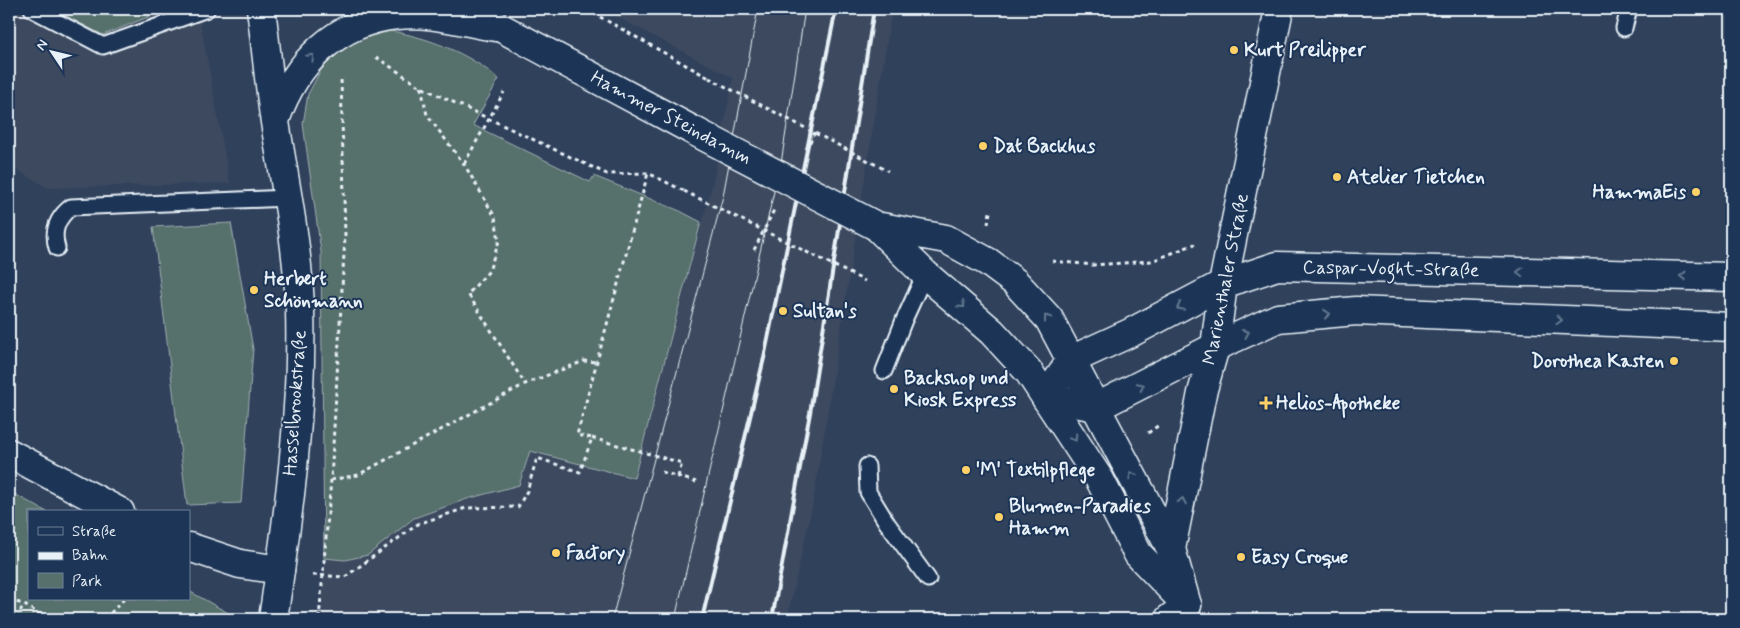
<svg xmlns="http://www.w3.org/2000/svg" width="1740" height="628" font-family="Mynerve,sans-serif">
  <rect width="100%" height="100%" fill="#30415c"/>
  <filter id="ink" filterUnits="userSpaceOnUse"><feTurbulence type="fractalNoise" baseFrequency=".02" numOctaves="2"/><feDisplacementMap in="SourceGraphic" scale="10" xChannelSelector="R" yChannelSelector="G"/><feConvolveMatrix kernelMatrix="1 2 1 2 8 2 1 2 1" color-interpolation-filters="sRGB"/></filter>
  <g filter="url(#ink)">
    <path fill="#3d4a5f" d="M9,9H198L230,183L48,188L9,165Z
      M602,9H892L813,503L787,619H321L324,558L345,560L368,555L414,518L467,499L519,485L529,451L634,478L713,182L733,78Z"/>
    <path fill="#57706c" stroke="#a0b0b2" d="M52,9H168L103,35Z
      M391,31C430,38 468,53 499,79L473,125L590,182L594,176L680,211L701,222L634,478L530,451L519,485L467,499L414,518L368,555L345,560L324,558L321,252L303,124L308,94L321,70L341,49L367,37Z
      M231,223L253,349L241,503L187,505L153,227Z
      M9,491L47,512H29V599H189V591L239,619H9Z"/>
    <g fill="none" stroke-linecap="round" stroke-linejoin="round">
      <defs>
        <path id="service" d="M32,9L103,46L207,9
          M1624,28L1629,9
          M57,248C52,231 57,218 71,207L288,198
          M884,371L904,320L925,274
          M867,466L868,492L887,523L928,579"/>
        <path id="minor" d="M9,453L120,512
          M189,547L240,564L280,570
          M1171,549L1202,393L1215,347L1223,284L1279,9
          M1169,619L1187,605"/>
        <path id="tertiary" d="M261,9C266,46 269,84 275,122C285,184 298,246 300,310C303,412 288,518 273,619
          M276,118C295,63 337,21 397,15C429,11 464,22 496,27
          M1731,277L1277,266L1223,284L1132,332L1071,360L1046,398L1097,407L1215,347L1278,318L1356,311L1731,327"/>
        <path id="secondary" d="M466,9L696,132
          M876,226L946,239L988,262L1015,282L1049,319L1171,549L1187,605
          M876,226L925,274L992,332L1029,372L1100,480L1138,554L1184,602"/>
      </defs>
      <use href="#service" stroke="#e8f1f8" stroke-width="19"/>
      <use href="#minor" stroke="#e8f1f8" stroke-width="31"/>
      <use href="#tertiary" stroke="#e8f1f8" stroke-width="31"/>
      <use href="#secondary" stroke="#e8f1f8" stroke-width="31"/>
      <path stroke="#e8f1f8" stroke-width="3" stroke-dasharray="4 4" stroke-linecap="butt" d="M586,9L709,78
        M376,57L421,87L607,174L648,173L684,191
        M421,87L427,115L464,164L495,217L499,241L489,271L468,294L525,384
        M464,164L504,92
        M988,224L990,212
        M1052,261L1093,265L1152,261L1195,244
        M1148,433L1159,425
        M662,472L696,482
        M678,477L682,463
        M331,480L358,475L525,384L584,361L596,362
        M313,575L345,577L418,524L466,508L518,507L527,491L537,458L580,472L592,438L577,435L648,173
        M9,600L23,604L47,619
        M18,619L23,604
        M105,619L124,599
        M319,619L331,480L345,236L341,77"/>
      <use href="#service" stroke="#1d3557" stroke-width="15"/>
      <use href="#minor" stroke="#1d3557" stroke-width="28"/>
      <use href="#tertiary" stroke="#1d3557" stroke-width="28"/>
      <use href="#secondary" stroke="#1d3557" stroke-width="28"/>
      <path stroke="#e8f1f8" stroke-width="1" d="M612,619L723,196L758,9
        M675,619L782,157L805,9"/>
      <path stroke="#e8f1f8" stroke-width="4" d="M702,619L764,358L836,9
        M772,619L810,413L874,9"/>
      <defs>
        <path id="secondary-bridge" d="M696,132L876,226"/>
      </defs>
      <use href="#secondary-bridge" stroke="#e8f1f8" stroke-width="31" stroke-linecap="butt"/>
      <path stroke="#e8f1f8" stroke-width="3" stroke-dasharray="4 4" stroke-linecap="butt" d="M709,78L888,171
        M806,150L815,132
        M684,191L865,281
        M754,250L774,210
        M592,438L682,463"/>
      <use href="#secondary-bridge" stroke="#1d3557" stroke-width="28"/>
    </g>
    <defs><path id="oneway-chevron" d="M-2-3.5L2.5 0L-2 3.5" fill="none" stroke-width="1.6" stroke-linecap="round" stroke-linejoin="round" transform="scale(1.25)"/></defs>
    <g stroke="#64778f">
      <use href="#oneway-chevron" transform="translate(311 57) rotate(-47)"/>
      <use href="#oneway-chevron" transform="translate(1520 272) rotate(-179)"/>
      <use href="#oneway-chevron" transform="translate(1683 276) rotate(-179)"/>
      <use href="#oneway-chevron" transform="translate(962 305) rotate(42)"/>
      <use href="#oneway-chevron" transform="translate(1180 307) rotate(152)"/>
      <use href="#oneway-chevron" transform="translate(1327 314) rotate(-5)"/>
      <use href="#oneway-chevron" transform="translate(1047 318) rotate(-126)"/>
      <use href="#oneway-chevron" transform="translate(1559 320) rotate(2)"/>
      <use href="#oneway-chevron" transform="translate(1246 333) rotate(-24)"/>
      <use href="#oneway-chevron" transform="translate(1141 386) rotate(-26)"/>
      <use href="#oneway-chevron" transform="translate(1074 438) rotate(56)"/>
      <use href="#oneway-chevron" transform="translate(1132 475) rotate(-119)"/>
      <use href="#oneway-chevron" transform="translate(1182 501) rotate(-79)"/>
    </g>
  </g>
  <g fill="#ffd166" stroke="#1d3557" stroke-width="2">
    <circle cx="1234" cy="50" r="5"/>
    <circle cx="983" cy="146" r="5"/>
    <circle cx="1337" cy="177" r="5"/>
    <circle cx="1696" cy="192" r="5"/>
    <circle cx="254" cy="290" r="5"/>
    <circle cx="783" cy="311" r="5"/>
    <circle cx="1674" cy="361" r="5"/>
    <circle cx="894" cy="389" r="5"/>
    <path d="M1263.5 395.5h5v5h5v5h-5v5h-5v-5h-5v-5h5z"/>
    <circle cx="966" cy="470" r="5"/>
    <circle cx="999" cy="517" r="5"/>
    <circle cx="556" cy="553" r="5"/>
    <circle cx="1241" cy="557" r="5"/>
  </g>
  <g text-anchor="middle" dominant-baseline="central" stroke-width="4" stroke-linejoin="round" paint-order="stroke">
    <g font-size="19" font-weight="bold" fill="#e8f1f8" stroke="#1d3557" text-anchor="start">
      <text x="1244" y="50">Kurt Preilipper</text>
      <text x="993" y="146">Dat Backhus</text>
      <text x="1347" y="177">Atelier Tietchen</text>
      <text x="1686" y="192" text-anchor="end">HammaEis</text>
      <text x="264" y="279">Herbert<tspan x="264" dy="22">Schönmann</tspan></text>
      <text x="793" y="311">Sultan's</text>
      <text x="1664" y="361" text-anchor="end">Dorothea Kasten</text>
      <text x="904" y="378">Backshop und<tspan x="904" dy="22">Kiosk Express</tspan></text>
      <text x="1276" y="403">Helios-Apotheke</text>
      <text x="976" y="470">'M' Textilpflege</text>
      <text x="1009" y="506">Blumen-Paradies<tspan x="1009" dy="22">Hamm</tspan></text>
      <text x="566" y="553">Factory</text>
      <text x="1251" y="557">Easy Croque</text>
    </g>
    <g font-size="19" fill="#e8f1f8" stroke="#1d3557">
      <text transform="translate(671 118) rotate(28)">Hammer Steindamm</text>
      <text transform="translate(1391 269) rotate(1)">Caspar-Voght-Straße</text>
      <text transform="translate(1226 279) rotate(-79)">Marienthaler Straße</text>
      <text transform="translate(295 403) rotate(-86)">Hasselbrookstraße</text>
    </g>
  </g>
  <rect width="1740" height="628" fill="none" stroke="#1d3557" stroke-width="30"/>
  <rect x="15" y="15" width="1710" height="598" fill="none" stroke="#e8f1f8" stroke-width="2" filter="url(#ink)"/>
  <rect x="28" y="510" width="162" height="90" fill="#1d3557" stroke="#6e8097"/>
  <rect x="38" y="527" width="25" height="8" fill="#1d3557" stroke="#6e8097"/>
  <text x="72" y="536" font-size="15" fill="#e8f1f8">Straße</text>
  <rect x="38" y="552" width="25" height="8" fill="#e8f1f8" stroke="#6e8097"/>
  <text x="72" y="560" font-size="15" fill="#e8f1f8">Bahn</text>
  <rect x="38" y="573" width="25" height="15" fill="#57706c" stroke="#6e8097"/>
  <text x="72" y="586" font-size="15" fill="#e8f1f8">Park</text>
  <g transform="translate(52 52) rotate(305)" stroke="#1d3557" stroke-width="4" paint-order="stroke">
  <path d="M0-4L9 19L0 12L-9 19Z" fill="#e8f1f8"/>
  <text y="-8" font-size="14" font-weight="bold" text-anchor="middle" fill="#e8f1f8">N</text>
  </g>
</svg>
